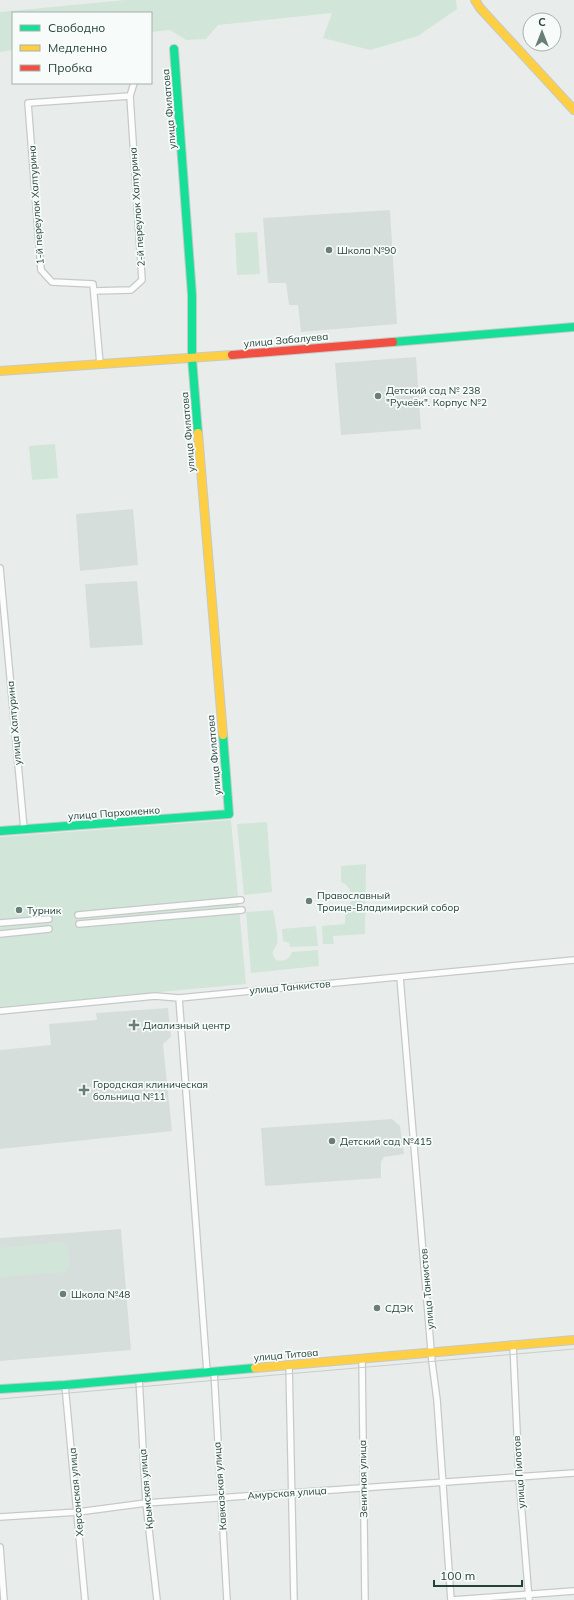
<svg xmlns="http://www.w3.org/2000/svg" width="574" height="1600" font-family="Mulish,sans-serif">
  <rect width="100%" height="100%" fill="#e8edeb"/>
  <path fill="#d6dedb" d="M390,210L397,324L301,332L298,305H289L286,283H268L263,218Z
    M416,357L421,429L341,435L335,363Z
    M133,509L138,565L80,571L76,514Z
    M137,581L143,645L90,648L85,584Z
    M168,1008L171,1037L163,1044L172,1131L0,1149V1050L51,1045L49,1024L97,1020L96,1013Z
    M392,1119L400,1126L404,1154L384,1157L381,1162V1178L265,1186L261,1128Z
    M121,1229L131,1350L0,1361V1238Z"/>
  <path fill="#d2e5d9" d="M125,0H456L457,9L418,36L370,50L323,38L332,13L218,25L206,39L186,40L170,30L151,32V13H13V50L0,52V12Z
    M257,232L260,274L237,275L235,233Z
    M55,444L58,478L32,480L29,446Z
    M231,820L246,984L0,1007V837Z
    M267,822L272,892L244,895L237,824Z
    M366,864L365,934L333,936L334,944H323L322,926L345,924V909L351,902C352,892 350,886 341,882V866Z
    M273,910C274,916 279,939 277,943C275,951 269,951 276,960C284,962 289,960 292,952L318,950L319,966L251,973L246,912Z
    M316,926L318,946L290,947L289,943L283,941L282,929Z
    M62,1242L68,1246L69,1267L65,1272L0,1277V1248Z"/>
  <g fill="none" stroke-linecap="round" stroke-linejoin="round">
    <defs>
      <path id="street" d="M94,291L131,290L142,280L130,96L134,83
        M100,364L93,284L52,282L41,270L28,103L130,96
        M0,568L24,829
        M78,915L241,900
        M0,923L49,919
        M79,924L242,910
        M0,934L49,929
        M400,977L432,1362L437,1400L451,1600
        M179,998L207,1372
        M0,1011L155,996L179,998L574,960
        M513,1344L519,1477L529,1600
        M362,1358L365,1600
        M289,1365L294,1600
        M214,1371L227,1600
        M139,1378L146,1503L157,1600
        M65,1385L85,1600
        M0,1517L78,1512L146,1503L574,1473
        M0,1547L4,1600
        M452,1600L574,1591"/>
      <path id="fast" d="M174,49L192,295V358L198,433
        M393,342L574,327
        M0,831L229,814L223,735
        M0,1389L65,1385L255,1368"/>
      <path id="slow" d="M475,0L480,8L574,110
        M0,371L232,355
        M198,433L223,735
        M255,1368L574,1340"/>
      <path id="jam" d="M232,355L393,342"/>
    </defs>
    <use href="#street" stroke="#c5cac8" stroke-width="8"/>
    <use href="#fast" stroke="#c4cac8" stroke-width="10"/>
    <use href="#slow" stroke="#c4cac8" stroke-width="10"/>
    <use href="#jam" stroke="#c4cac8" stroke-width="10"/>
    <use href="#street" stroke="#fcfcfc" stroke-width="5.5"/>
    <use href="#fast" stroke="#16e098" stroke-width="8"/>
    <use href="#slow" stroke="#ffcf43" stroke-width="8"/>
    <use href="#jam" stroke="#f24e42" stroke-width="8"/>
    <path stroke="#c9cdcc" stroke-width="1" d="M0,1399L574,1349"/>
  </g>
  <g fill="#697d79" stroke="#f7fbf9" stroke-width="1.5">
    <circle cx="329" cy="250" r="4"/>
    <circle cx="378" cy="396" r="4"/>
    <circle cx="309" cy="901" r="4"/>
    <circle cx="19" cy="910" r="4"/>
    <path d="M132 1019h4v4h4v4h-4v4h-4v-4h-4v-4h4z"/>
    <path d="M82 1084h4v4h4v4h-4v4h-4v-4h-4v-4h4z"/>
    <circle cx="332" cy="1141" r="4"/>
    <circle cx="63" cy="1294" r="4"/>
    <circle cx="377" cy="1308" r="4"/>
  </g>
  <g text-anchor="middle" dominant-baseline="central" stroke-width="3.5" stroke-linejoin="round" paint-order="stroke">
    <g font-size="10" fill="#25413b" stroke="#f7fbf9">
      <text transform="translate(169 109) rotate(-95)">улица Филатова</text>
      <text transform="translate(36 205) rotate(-94)">1-й переулок Халтурина</text>
      <text transform="translate(137 207) rotate(-94)">2-й переулок Халтурина</text>
      <text transform="translate(286 340) rotate(-5)">улица Забалуева</text>
      <text transform="translate(188 432) rotate(-95)">улица Филатова</text>
      <text transform="translate(14 723) rotate(-95)">улица Халтурина</text>
      <text transform="translate(214 755) rotate(-95)">улица Филатова</text>
      <text transform="translate(114 813) rotate(-4)">улица Пархоменко</text>
      <text transform="translate(290 987) rotate(-5)">улица Танкистов</text>
      <text transform="translate(427 1289) rotate(-95)">улица Танкистов</text>
      <text transform="translate(286 1355) rotate(-5)">улица Титова</text>
      <text transform="translate(519 1472) rotate(-94)">улица Пилотов</text>
      <text transform="translate(363 1479) rotate(-91)">Зенитная улица</text>
      <text transform="translate(220 1486) rotate(-94)">Кавказская улица</text>
      <text transform="translate(146 1489) rotate(-95)">Крымская улица</text>
      <text transform="translate(76 1492) rotate(-95)">Херсонская улица</text>
      <text transform="translate(287 1493) rotate(-4)">Амурская улица</text>
    </g>
    <g font-size="10" fill="#25413b" stroke="#f7fbf9" text-anchor="start">
      <text x="337" y="250">Школа №90</text>
      <text x="386" y="390">Детский сад № 238<tspan x="386" dy="12">"Ручеёк". Корпус №2</tspan></text>
      <text x="317" y="895">Православный<tspan x="317" dy="12">Троице-Владимирский собор</tspan></text>
      <text x="27" y="910">Турник</text>
      <text x="143" y="1025">Диализный центр</text>
      <text x="93" y="1084">Городская клиническая<tspan x="93" dy="12">больница №11</tspan></text>
      <text x="340" y="1141">Детский сад №415</text>
      <text x="71" y="1294">Школа №48</text>
      <text x="385" y="1308">СДЭК</text>
    </g>
  </g>
  <rect x="12" y="12" width="140" height="72" fill="#f7fbf9" stroke="#a3b1ad"/>
  <rect x="20" y="25" width="20" height="6" fill="#16e098" stroke="#a3b1ad"/>
  <text x="48" y="32" font-size="12" fill="#25413b">Свободно</text>
  <rect x="20" y="45" width="20" height="6" fill="#ffcf43" stroke="#a3b1ad"/>
  <text x="48" y="52" font-size="12" fill="#25413b">Медленно</text>
  <rect x="20" y="65" width="20" height="6" fill="#f24e42" stroke="#a3b1ad"/>
  <text x="48" y="72" font-size="12" fill="#25413b">Пробка</text>
  <g transform="translate(542 32)"><circle r="19" fill="#f7fbf9" stroke="#a3b1ad"/>
  <path d="M0-3L7 15L0 10L-7 15Z" fill="#697d79"/>
  <text y="-6" font-size="11" font-weight="bold" text-anchor="middle" fill="#25413b">С</text>
  </g>
  <path d="M434 1580v6h88v-6" fill="none" stroke="#25413b" stroke-width="2"/>
  <text x="440" y="1580" font-size="12" fill="#25413b" stroke="#f7fbf9" stroke-width="3" paint-order="stroke">100 m</text>
</svg>
